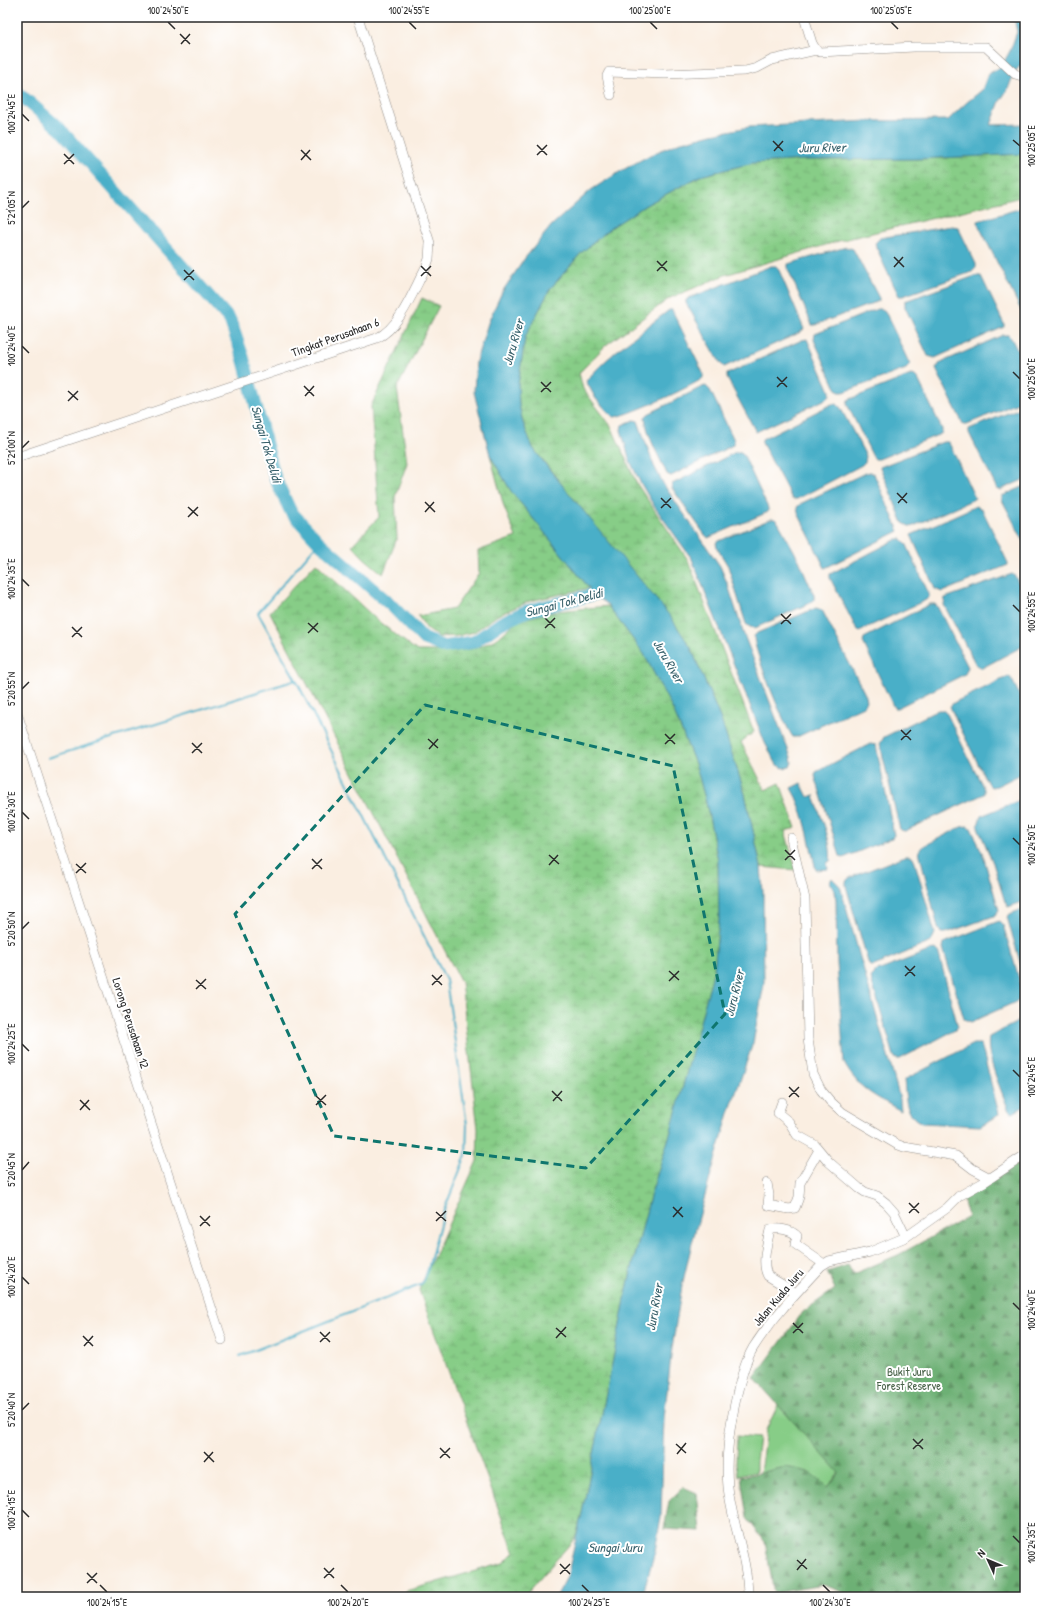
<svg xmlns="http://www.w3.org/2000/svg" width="1042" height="1614" font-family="'Patrick Hand',sans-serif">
  <defs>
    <pattern id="forest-firs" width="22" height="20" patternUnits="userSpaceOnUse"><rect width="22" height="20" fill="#6db074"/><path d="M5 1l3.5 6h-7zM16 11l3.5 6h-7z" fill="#5a8f5f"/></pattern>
    <pattern id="wetland-marsh" width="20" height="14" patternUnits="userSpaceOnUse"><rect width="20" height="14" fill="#87cd87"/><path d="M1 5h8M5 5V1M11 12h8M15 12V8" fill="none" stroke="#75b075"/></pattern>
  </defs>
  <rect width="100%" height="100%" fill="#fff"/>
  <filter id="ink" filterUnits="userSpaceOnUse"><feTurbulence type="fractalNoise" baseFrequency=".025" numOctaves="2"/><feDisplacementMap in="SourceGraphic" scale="8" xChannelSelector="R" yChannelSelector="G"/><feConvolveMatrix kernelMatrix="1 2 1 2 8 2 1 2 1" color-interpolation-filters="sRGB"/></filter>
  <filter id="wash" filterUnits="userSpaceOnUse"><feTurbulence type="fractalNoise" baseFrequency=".012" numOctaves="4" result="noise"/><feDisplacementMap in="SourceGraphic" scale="16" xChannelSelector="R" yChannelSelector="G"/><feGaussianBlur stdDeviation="0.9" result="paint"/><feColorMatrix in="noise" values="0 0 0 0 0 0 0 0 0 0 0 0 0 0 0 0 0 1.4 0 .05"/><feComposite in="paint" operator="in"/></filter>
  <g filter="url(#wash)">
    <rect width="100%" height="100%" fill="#faeee1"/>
    <path fill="#87cd87" stroke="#597c59" d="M778,1405L839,1472L828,1487L786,1467L760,1473L766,1430Z
      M737,1436L759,1438L756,1461V1472L738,1476L736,1462Z"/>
    <path fill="url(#forest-firs)" stroke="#4c6e50" d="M1025,1159V1597H856L824,1585L774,1593L765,1542L747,1518L741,1477L786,1467L809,1472L828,1487L839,1473L754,1378L803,1312L835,1289L827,1272L848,1265L853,1274L898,1255L968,1217L963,1199Z
      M683,1487L697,1493L701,1531L664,1529L669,1501Z"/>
    <path fill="url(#wetland-marsh)" stroke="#597c59" d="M1025,154V196L839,241L725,275L670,298L606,345L579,373L583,389L611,426L637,484L688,560L754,732L741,742L765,790L780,783L796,828L785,831L796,870L761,867L745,794L721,720L691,648L533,448L523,423L519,405L518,385L525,337L550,289L581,253L612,227L646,205L700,176L753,163L806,160L917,159Z
      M422,298L439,306L397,388L407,463L395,497L397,538L383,574L364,558L352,545L379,517L371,406Z
      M490,455L511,491L589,588L530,601L498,615L474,632L457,636L438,637L427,629L418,616L454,609L479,573L478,551L516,537L504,507Z
      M316,563L378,621L417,651H456L477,648L498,638L518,620L558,611L608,606L644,654L674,712L696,766L706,802L718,860L719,921L714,970L671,1131L650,1197L629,1280L582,1513L576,1537L524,1597H401L406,1591L503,1563L514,1552L419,1290L477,1161L478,1129L461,982L270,612Z"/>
    <path fill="#49afc8" stroke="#3a6d7a" d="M1014,17H1025V60L1014,73L1008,89L1000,101L991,125L1025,124V154L917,159L806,160L753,163L700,176L646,205L612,227L581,253L550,289L525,337L518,385L519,405L523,423L533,448L549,469L670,616L691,648L721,720L745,794L761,867L763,892L764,984L753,1043L730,1110L711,1174L692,1243L682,1286L672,1348L664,1418L661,1517L655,1551L642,1597H556L567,1577L582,1513L629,1280L650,1197L671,1131L714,970L719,921L718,860L706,802L696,766L674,712L644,654L608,606L589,588L511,491L490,455L474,392L476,361L489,320L502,292L525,258L552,225L591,190L621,171L650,155L678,143L712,134L749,127L868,121L948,120L966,103L982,90L988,74L1001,67L1010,51L1017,32Z
      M1025,207V318L979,226L978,221Z
      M951,226L958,227L976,264V268L972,272L903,296H899L884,265L875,243L880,238Z
      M846,247L853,249L879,298V301L815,325H812L788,269V264Z
      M771,266H776L778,268L804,329L799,333L724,367L721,364L686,303V300L689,298Z
      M975,276H981L983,280L1004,324V327L935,358L928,356L905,307V301Z
      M877,309H882L885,311L910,365L906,369L844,392H839L835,386L814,340L815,334Z
      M669,310H672L703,373V378C693,386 624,418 613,417L596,399L586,381C610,353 641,332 669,310Z
      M1003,335H1008L1011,338L1025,365V400L967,424H963L936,369L940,363Z
      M807,339L830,391V395L826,399L756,432L727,378V374L802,340Z
      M911,375L915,376L918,379L942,429V433L938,435L879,459H875L873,457L847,404L848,400Z
      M706,386L710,390L734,440L733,445L671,476L667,474C659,456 647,437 645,417L648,414L702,387Z
      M832,404H837L840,407L866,456L865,462L862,465L797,499H792L762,443V439Z
      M1025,406V479L1000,490L997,489L969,433V429Z
      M634,420L638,421L654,466L664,485L720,566L728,585L743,632L791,757L792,762L790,767L784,768L777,765L765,743L692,559L654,506L640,482L630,461L621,430L622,425Z
      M943,442H948L950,445L975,498L972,500L911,527L903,523L880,467Z
      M736,452H741L744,456L768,508V512L708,538L705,535L672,488V484Z
      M870,472L874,474L899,531L825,568L798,513L797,507L802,503L865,473Z
      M1025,486V544L1002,500V496Z
      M976,506L982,509L1008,563V565L942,592L935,589L911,535Z
      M771,519H775L778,522L799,560L814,595V600L810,603L755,628L750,627L746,624L728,566L717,548L716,543L719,541Z
      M897,539H902L906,543L928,592L929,597L926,600L859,631L857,630L830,578V574Z
      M1012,574L1015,576L1025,595V645L982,668L976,665L944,605L945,598Z
      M930,604H935L938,608L968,667L965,674L897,708H894L863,642L864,638Z
      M816,608L822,610L866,696L867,702L863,706L797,737H793C784,725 753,649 754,636L757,633Z
      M1009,676L1012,680L1025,706V772L997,786L991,787L988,784L952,711L950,706L955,702Z
      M938,710H943L947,714L984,789V794L905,831L900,830L880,744L884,737Z
      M870,744L876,745L894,835L892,838L843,858L840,856L815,776L816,772Z
      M801,783L808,797L814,795C819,813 833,842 830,861L827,863L828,869L816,870C809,842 806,813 791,788Z
      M1025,798V901L1008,907L1005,902L993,863L978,827L979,822L981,816Z
      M967,826L971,828L982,852L999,910L994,916L946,933H941L938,928L919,851L922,847L961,827Z
      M905,856H910L914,859L935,933L931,942L874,966H870L868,962L846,886V881L849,878Z
      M832,878L840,886L900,1099L901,1111C875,1096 859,1090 844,1063L837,963L836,900L835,891L830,882Z
      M1025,908V979L1007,917L1010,914Z
      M999,921L1003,925L1023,992V997L1020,1000L971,1022L964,1019L943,948L944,943Z
      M934,949L938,951L958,1027L955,1030L900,1059H896L894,1056L871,979L872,975L875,972Z
      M1025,1018V1106L1013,1113L1009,1111C1002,1092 985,1055 989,1037Z
      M973,1044H980L982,1048L999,1114L996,1117L980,1126L922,1123C904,1115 906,1098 904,1080Z"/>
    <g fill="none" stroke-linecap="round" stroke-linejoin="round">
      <path stroke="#49afc8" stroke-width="2" d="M48,758L296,680
        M240,1356L420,1285L424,1281L428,1269L443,1213L466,1155L467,1125L446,980L296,680L258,613L319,542"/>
      <path stroke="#49afc8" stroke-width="13" d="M17,92L60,129L230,320L243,357L275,478L291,512L319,542L392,606L424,639L444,647L474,642L501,623L527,611L612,590"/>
    </g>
  </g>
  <g filter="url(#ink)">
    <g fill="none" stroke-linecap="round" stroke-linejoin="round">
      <defs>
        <path id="minor" d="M804,17L812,43L816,50
          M611,95L607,76L609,72L665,74L745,71L757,68L772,60L816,50L820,52L914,47H986L1015,74L1025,77
          M17,457L377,338C400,328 414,289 426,267L429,259L430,243L358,17
          M17,713L222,1340
          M791,838L805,899L808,1039L813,1074L821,1090L830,1101L842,1112L896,1144L904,1147L956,1156L973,1169L990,1178
          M782,1102L778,1113L789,1122L797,1135L815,1145L829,1162L859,1188L865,1192L877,1196L886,1203L894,1212L906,1237
          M767,1183L769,1195L768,1205L789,1209L795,1208L799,1197L800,1183L819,1150
          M796,1293L768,1276C761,1265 767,1243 770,1230C777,1227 792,1230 797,1236L795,1244L824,1264
          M748,1597C748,1559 732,1524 728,1487C725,1455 730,1425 737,1394C741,1378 745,1362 753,1348C772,1318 797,1292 821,1266L829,1261L870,1252L906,1237L947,1208L959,1196L986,1181L1025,1155"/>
      </defs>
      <use href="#minor" stroke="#928c86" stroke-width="10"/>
      <use href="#minor" stroke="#fff" stroke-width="9"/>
    </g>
  </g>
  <path fill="none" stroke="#0f766e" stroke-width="3" stroke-dasharray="8 5" stroke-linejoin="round" d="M425,705L673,766L725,1014L586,1168L334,1136L235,914Z"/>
  <path fill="none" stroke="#2b2b2b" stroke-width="1.5" d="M168,22L175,29M409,22L416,29M650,22L657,29M891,22L898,29M180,34L190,44M181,44L190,34M22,114L29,121M1013,140L1020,146M773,141L783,151M537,145L547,155M301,150L311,160M774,151L783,141M64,154L74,164M537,155L547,145M301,160L310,150M64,164L74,154M22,208L29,201M894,257L904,267M657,261L667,271M421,266L431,276M894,267L903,257M184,270L194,280M657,271L667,261M421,276L431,266M184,280L194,270M22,346L29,353M1013,372L1020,379M777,377L787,387M541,382L551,392M304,386L314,396M777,387L787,377M68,391L78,400M541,392L551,382M305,396L314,386M68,401L78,391M22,448L29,441M897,493L907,503M661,498L671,508M425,502L435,512M898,503L907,493M188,507L198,516M661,508L671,498M425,512L434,502M188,517L198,507M22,579L29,586M1013,605L1020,612M781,614L791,624M545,618L555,628M308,623L318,632M781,624L791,614M72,627L82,637M545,628L555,618M308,633L318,623M72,637L82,627M22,689L29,682M901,730L911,740M665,734L675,744M428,739L438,748M901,740L911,730M192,743L202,753M665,744L675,734M429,749L438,739M192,753L202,743M22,812L29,819M1013,838L1020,845M785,850L795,860M549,855L559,864M312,859L322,869M785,860L795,850M76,864L86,873M549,865L558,855M312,869L322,859M76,873L86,863M22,929L29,922M905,966L915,976M669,971L679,980M432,975L442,985M905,976L915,966M196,980L206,989M669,981L679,971M432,985L442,975M196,989L206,979M22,1044L29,1051M1013,1070L1020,1077M789,1087L799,1097M552,1091L562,1101M316,1096L326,1105M789,1097L799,1087M80,1100L90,1110M553,1101L562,1091M316,1105L326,1095M80,1110L89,1100M22,1170L29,1162M909,1203L919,1213M673,1207L683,1217M436,1212L446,1221M909,1213L919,1203M200,1216L210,1226M673,1217L682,1207M436,1221L446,1211M200,1226L210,1216M22,1277L29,1284M1013,1303L1020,1310M793,1323L803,1333M556,1328L566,1337M320,1332L330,1342M793,1333L803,1323M83,1336L93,1346M556,1338L566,1327M320,1342L330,1332M84,1346L93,1336M22,1410L29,1403M913,1439L923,1449M676,1444L686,1453M440,1448L450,1458M913,1449L923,1439M204,1452L214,1462M677,1454L686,1443M440,1458L450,1448M204,1462L213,1452M22,1510L29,1517M1013,1536L1020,1543M797,1560L807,1569M560,1564L570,1574M324,1568L334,1578M797,1570L806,1559M87,1573L97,1583M560,1574L570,1564M324,1578L334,1568M87,1583L97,1573M100,1585L107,1592M341,1585L348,1592M582,1585L589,1592M823,1585L830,1592"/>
  <g text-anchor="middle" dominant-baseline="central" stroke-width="4" stroke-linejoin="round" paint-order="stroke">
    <g font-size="12" fill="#2b2b2b" stroke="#fff">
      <text transform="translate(335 337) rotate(-20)">Tingkat Perusahaan 6</text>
      <text transform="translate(131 1023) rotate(72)">Lorong Perusahaan 12</text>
      <text transform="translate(778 1297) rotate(-50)">Jalan Kuala Juru</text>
    </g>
    <g font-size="12" fill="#4b644b" stroke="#fff">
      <text x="909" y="1371">Bukit Juru<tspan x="909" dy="14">Forest Reserve</tspan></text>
    </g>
    <g font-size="13" font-style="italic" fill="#37606a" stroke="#fff">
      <text transform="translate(822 147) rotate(-1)">Juru River</text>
      <text transform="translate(513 342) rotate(-74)">Juru River</text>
      <text transform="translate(267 444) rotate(74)">Sungai Tok Delidi</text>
      <text transform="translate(564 602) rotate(-15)">Sungai Tok Delidi</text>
      <text transform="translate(669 661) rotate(60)">Juru River</text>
      <text transform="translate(734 993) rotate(-76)">Juru River</text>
      <text transform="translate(654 1307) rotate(-80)">Juru River</text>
      <text x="615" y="1547">Sungai Juru</text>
    </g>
  </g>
  <rect width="1042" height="1614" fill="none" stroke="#fff" stroke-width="44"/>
  <g transform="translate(988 1560) rotate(314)" stroke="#ffffff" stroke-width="3" paint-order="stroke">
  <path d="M0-3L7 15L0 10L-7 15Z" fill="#2b2b2b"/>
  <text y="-6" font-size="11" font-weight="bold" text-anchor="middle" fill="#2b2b2b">N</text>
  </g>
  <rect x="22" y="22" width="998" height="1570" fill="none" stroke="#2b2b2b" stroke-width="1.5"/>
  <g font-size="10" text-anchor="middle" fill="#2b2b2b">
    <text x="168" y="14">100°24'50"E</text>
    <text x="409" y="14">100°24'55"E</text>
    <text x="650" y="14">100°25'00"E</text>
    <text x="891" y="14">100°25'05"E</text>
    <text transform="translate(11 114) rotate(-90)" y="4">100°24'45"E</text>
    <text transform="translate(1031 146) rotate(-90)" y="4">100°25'05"E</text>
    <text transform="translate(11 208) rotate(-90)" y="4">5°21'05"N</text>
    <text transform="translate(11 346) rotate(-90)" y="4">100°24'40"E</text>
    <text transform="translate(1031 379) rotate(-90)" y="4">100°25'00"E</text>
    <text transform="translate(11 448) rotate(-90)" y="4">5°21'00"N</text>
    <text transform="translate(11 579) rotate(-90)" y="4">100°24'35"E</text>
    <text transform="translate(1031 612) rotate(-90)" y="4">100°24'55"E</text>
    <text transform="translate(11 689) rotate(-90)" y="4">5°20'55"N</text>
    <text transform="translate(11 812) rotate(-90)" y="4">100°24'30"E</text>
    <text transform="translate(1031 845) rotate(-90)" y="4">100°24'50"E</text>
    <text transform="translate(11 929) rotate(-90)" y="4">5°20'50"N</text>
    <text transform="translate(11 1044) rotate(-90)" y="4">100°24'25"E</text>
    <text transform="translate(1031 1077) rotate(-90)" y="4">100°24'45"E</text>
    <text transform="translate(11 1170) rotate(-90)" y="4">5°20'45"N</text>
    <text transform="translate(11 1277) rotate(-90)" y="4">100°24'20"E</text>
    <text transform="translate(1031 1310) rotate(-90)" y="4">100°24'40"E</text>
    <text transform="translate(11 1410) rotate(-90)" y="4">5°20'40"N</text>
    <text transform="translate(11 1510) rotate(-90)" y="4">100°24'15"E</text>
    <text transform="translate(1031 1543) rotate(-90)" y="4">100°24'35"E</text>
    <text x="107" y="1606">100°24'15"E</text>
    <text x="348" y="1606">100°24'20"E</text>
    <text x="589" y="1606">100°24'25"E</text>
    <text x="830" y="1606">100°24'30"E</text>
  </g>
</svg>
